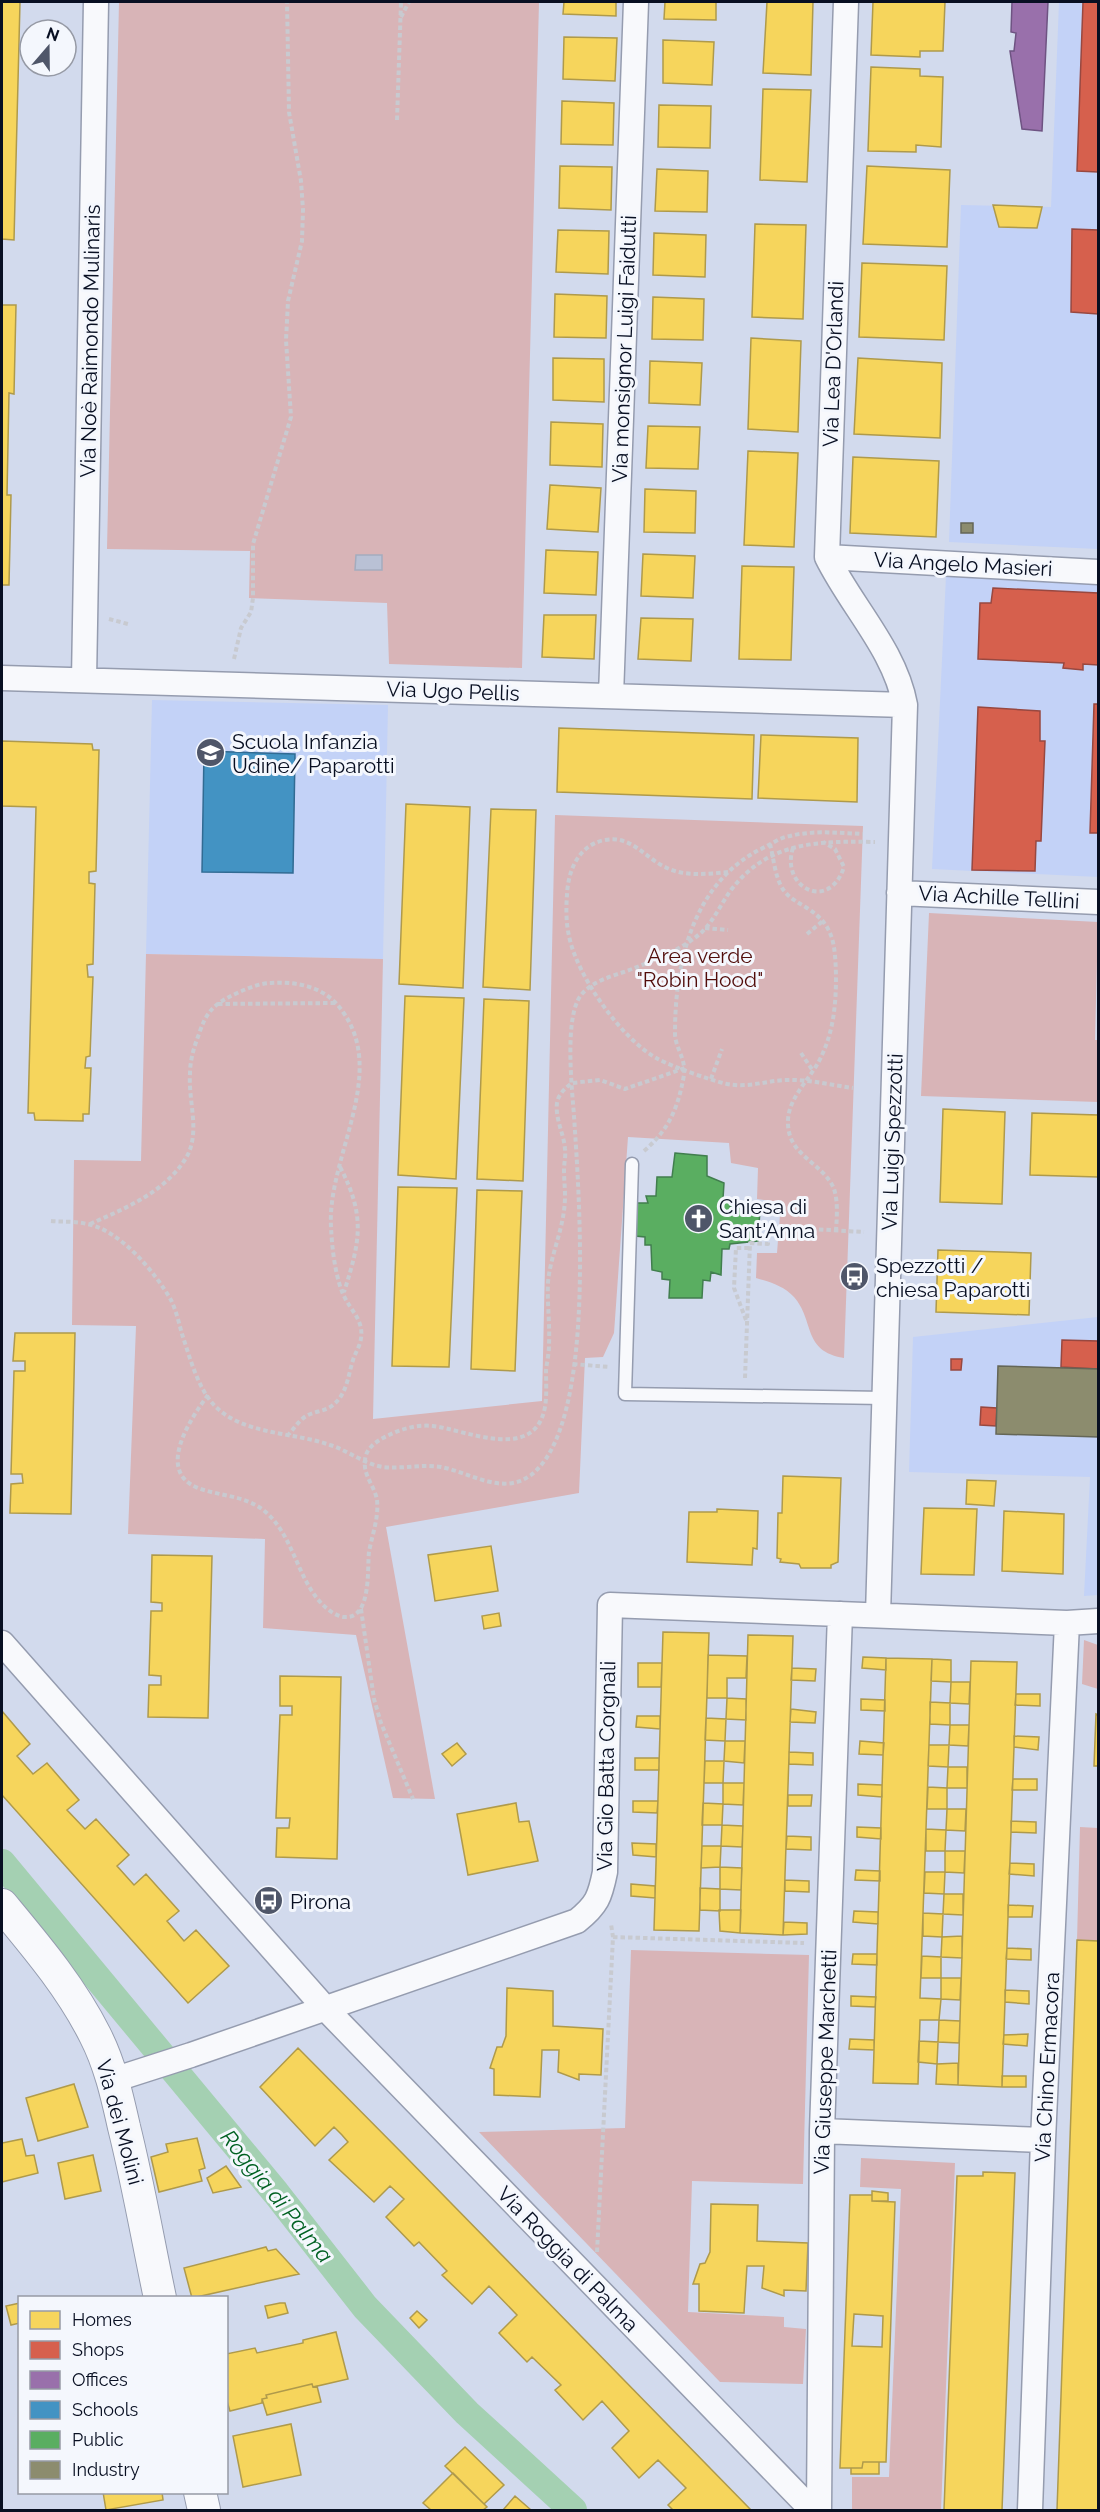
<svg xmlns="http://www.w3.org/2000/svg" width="1100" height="2512" font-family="Raleway,sans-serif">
  <rect width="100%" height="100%" fill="#d2daed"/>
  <path fill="#c3d2f7" d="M1059,2H1098V549L949,542L961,205L1051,207Z
    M946,576L1098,584V877L932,869Z
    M152,700L388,705L383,959L146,954Z
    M1098,1317V1595L1084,1596L1090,1477L909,1472L913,1337Z"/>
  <path fill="#d8b4b7" d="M119,2H539L522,668L389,664L387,603L249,598L250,551L107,549Z
    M555,815L863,826L844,1358C802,1351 815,1321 794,1297C784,1286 770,1282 756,1278L757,1253H777L781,1202L757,1199L758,1168L731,1163L729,1143L628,1137L614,1333L603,1357L585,1358L579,1493L386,1527L435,1799L393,1798L356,1635L263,1628L265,1539L128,1534L136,1326L72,1325L74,1160L141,1161L146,954L383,959L373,1419L542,1401Z
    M929,913L1098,922L1095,1040H1098V1102L921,1096Z
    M1084,1640L1098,1645V1689L1082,1684Z
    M1080,1827L1098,1828V1941L1077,1940Z
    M631,1950L809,1955L803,2184L692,2181L688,2312L784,2317V2327L806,2329L803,2384L720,2382L479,2132L625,2128Z
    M861,2158L955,2163L941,2510H852V2477H889L901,2189L860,2187Z"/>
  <path fill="#f6d55c" stroke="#af9a4b" stroke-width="1.5" fill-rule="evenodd" d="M2,2H20L14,240L2,239Z
    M564,2H616V16L563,14Z
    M665,2H716V20L664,19Z
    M767,2H813L811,75L763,73Z
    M873,2H945L943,51H920V57L871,55Z
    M564,37L617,38L615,81L563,79Z
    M663,40L714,42L712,85L663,83Z
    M871,67L920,69V76L943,77L941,147L916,145V152L868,151Z
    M763,89L811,90L807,182L760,180Z
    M562,101L614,103L613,145L561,144Z
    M659,105L711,106L710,148L658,147Z
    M560,166L612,167L611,210L559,208Z
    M867,166L950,170L947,247L863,244Z
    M657,169L708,171L707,212L655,211Z
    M993,205L1042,207L1037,228L999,227Z
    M755,224L806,225L803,319L752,317Z
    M558,230L609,231L608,274L556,272Z
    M654,233L706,235L705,277L653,275Z
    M862,263L947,266L944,340L859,337Z
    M555,294L607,296L606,338L554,337Z
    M653,297L704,299L703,340L652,339Z
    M2,305H16L14,394L9,393L7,495H11L9,585H2Z
    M751,338L801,341L798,432L748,429Z
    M553,358L604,359V402L553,400Z
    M858,358L942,363L940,438L854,434Z
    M650,361L702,363L700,405L649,403Z
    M551,422L603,424L602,467L550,465Z
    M648,426L700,427L698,469L646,468Z
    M748,451L798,453L794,547L744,545Z
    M853,457L939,461L936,537L850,533Z
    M550,485L601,488L598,532L547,529Z
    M645,489L696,491L695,533L644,532Z
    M546,550L598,552L596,595L544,593Z
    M643,554L695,556L693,598L641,596Z
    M742,566L794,567L791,660L739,659Z
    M544,615H596L594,659L542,657Z
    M641,618L693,619L691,661L638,659Z
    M559,728L754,735L752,799L557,792Z
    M761,735L858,738L857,802L758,798Z
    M2,741L92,744L93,750H99L96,871L89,872V883L95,884L93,964L87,965L88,977H93L90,1056L86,1057L85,1068H91L89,1114H83V1121L35,1120L34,1113H28L36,807L2,806Z
    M406,804L470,807L463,988L399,984Z
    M491,809L536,810L530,990L483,987Z
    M405,996L464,998L456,1179L398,1175Z
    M484,999L529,1001L523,1181L477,1179Z
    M943,1109L1005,1112L1002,1204L940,1202Z
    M1032,1113L1098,1115V1177L1030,1175Z
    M398,1187L457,1188L449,1367L392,1366Z
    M477,1190L522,1191L515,1371L471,1369Z
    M938,1250L1031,1253L1029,1315L936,1312Z
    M15,1333H75L71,1514L10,1513L11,1484L23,1483L22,1474H11L14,1371H25V1361H13Z
    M783,1476L841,1478L838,1562L831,1565V1568H801L799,1564L780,1562L781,1559L777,1558L778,1513H782Z
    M967,1480L996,1481L994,1506L966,1504Z
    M924,1508L977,1509L974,1575L921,1574Z
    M717,1509L758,1511L757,1549L753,1548L752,1565L687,1562L689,1512H717Z
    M1004,1511L1064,1514L1063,1574L1002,1571Z
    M491,1546L498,1591L435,1601L428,1555Z
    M152,1555L212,1556L208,1718L148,1717L149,1685H161V1676L149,1675L151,1611H162V1603L151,1602Z
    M499,1613L501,1626L484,1629L482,1616Z
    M663,1632L709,1633L699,1931L654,1930Z
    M748,1635L793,1636L783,1935L740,1933Z
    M708,1655L747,1656L746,1678H727V1698H707Z
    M863,1657L886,1658V1670L862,1668Z
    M886,1658L932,1659L920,1998L941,1999L939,2020H920L918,2084L873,2083Z
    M932,1659L951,1660V1682L931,1681Z
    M971,1661L1017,1662L1002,2087L958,2085Z
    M638,1663H662L661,1687H638Z
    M792,1668L816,1669L815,1681L791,1680Z
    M280,1676L341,1677L337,1859L276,1857L277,1828H289L290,1818H276L280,1715H292V1706H280Z
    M951,1682H970L969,1704L950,1703Z
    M1016,1694H1040V1706L1015,1705Z
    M727,1698L746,1699V1720L726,1719Z
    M861,1699L885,1700V1711L861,1710Z
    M930,1702L950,1703V1725L930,1724Z
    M791,1709L816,1712L815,1723L790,1722Z
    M2,1711L30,1744L17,1756L33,1774L47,1763L79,1800L67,1810L85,1829L96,1819L129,1855L117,1866L134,1885L146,1874L179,1911L167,1921L184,1941L196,1930L229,1966L188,2003L2,1795Z
    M1096,1714L1098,1715V1766H1094Z
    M637,1716H660V1729L636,1727Z
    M706,1718L726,1719L725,1741L705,1740Z
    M950,1725H969L968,1746L949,1745Z
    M1014,1736L1039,1737L1038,1750L1014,1747Z
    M725,1741H745L744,1763L724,1761Z
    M860,1741L884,1743L883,1755L859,1754Z
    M457,1743L466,1754L452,1766L442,1754Z
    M929,1745H949L948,1767L928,1766Z
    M789,1752L813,1753V1765L789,1764Z
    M635,1758H659V1770H635Z
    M705,1761H724L723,1783H704Z
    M948,1767H967V1788H947Z
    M1013,1779H1037V1790H1012Z
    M723,1783H744L743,1805L723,1804Z
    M858,1784L882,1785V1797L858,1795Z
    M928,1787L947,1788V1809H927Z
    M788,1795H812L811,1806H788Z
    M633,1801H658L657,1813L633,1812Z
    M516,1803L519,1822L529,1821L538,1861L468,1875L457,1814Z
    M703,1803L723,1804L722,1825H702Z
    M947,1809H966L965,1831L946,1830Z
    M1011,1821L1036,1822V1833L1011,1832Z
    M722,1825L743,1826L742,1847L721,1846Z
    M857,1827L881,1828V1839L857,1837Z
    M926,1829L946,1830L945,1851H926Z
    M787,1836L811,1837V1850L786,1849Z
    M632,1843L656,1844V1857L633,1855Z
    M702,1846H721L720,1867L701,1868Z
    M945,1851H965L964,1873L945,1872Z
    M1010,1863L1034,1864V1876L1009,1874Z
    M720,1867L742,1868L741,1890L720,1889Z
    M856,1870L880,1871V1881L855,1880Z
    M925,1872H945L944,1894L924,1893Z
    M785,1880L809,1881V1892L785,1891Z
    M631,1884L655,1886V1898L631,1896Z
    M700,1888L720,1889V1911L700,1910Z
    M944,1894H963V1915L943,1914Z
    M1008,1905L1033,1906L1032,1917H1008Z
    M719,1910H741L740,1933L720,1931Z
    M854,1911L878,1912V1924L853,1922Z
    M923,1913L943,1914L942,1937L923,1936Z
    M784,1922L807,1923V1934L783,1935Z
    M962,1936V1958L941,1957L942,1937Z
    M1077,1940L1098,1941V2510H1057Z
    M1007,1948L1031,1949V1960L1006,1959Z
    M853,1954H877V1965L852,1964Z
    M922,1956L941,1957V1978H921Z
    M941,1978H961L960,2000L941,1999Z
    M507,1988L553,1991V2026L603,2029L601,2075L579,2074V2080L558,2072L559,2050H542L540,2097L494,2095V2069L490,2068L497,2047H502L506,2036Z
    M1005,1990L1029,1991V2004L1005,2002Z
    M851,1996L876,1997L875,2007L851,2006Z
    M939,2020L960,2021L959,2043L938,2042Z
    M1028,2034L1027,2046L1003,2044L1004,2035Z
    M850,2039L874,2040V2050L849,2049Z
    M919,2041L938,2042L937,2064L918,2062Z
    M298,2048L404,2155L751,2510H673L668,2505L686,2488L658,2460L639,2478L612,2448L629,2431L602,2401L583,2420L555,2390L561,2385L532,2357L527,2362L499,2333L517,2315L489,2286L472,2304L442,2275L447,2271L419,2242L414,2246L386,2217L404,2199L390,2186L374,2202L329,2160L348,2142L342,2135L334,2127L315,2146L260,2087Z
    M958,2063V2085L936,2084L937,2064Z
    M1002,2076H1026V2087H1002Z
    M74,2084L88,2127L38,2141L26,2098Z
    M197,2138L205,2168L199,2170L202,2181L159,2192L151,2157L168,2152L166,2144Z
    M22,2139L26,2156L34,2155L38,2173L2,2182V2143Z
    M93,2155L101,2191L65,2199L58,2163Z
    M226,2166L241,2187L213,2193L207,2178Z
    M983,2172L1015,2173L1002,2510H944L957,2176H983Z
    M872,2191L888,2193V2201H872Z
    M850,2195H872V2201L895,2202L886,2462H863L862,2468H840ZM854,2314L883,2316L882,2347L852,2346Z
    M711,2204L758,2205L757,2241L808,2243L806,2291L784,2290V2296L762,2288L764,2266H747L744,2313L699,2311V2284H693L700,2264L705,2263L710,2252Z
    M266,2247L268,2251L276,2249L299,2274L192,2298L184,2268Z
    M20,2303V2323L11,2325L6,2306Z
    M280,2303H285L288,2313L268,2318L265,2306Z
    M417,2311L427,2320L419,2328L410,2318Z
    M336,2332L348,2379L313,2387L312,2384L266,2395L267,2398L262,2399V2403L230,2411L226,2398V2354L255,2348L257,2353L303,2343V2340Z
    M312,2384L313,2387L317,2386L321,2402L267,2415L262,2399L267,2398L266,2395Z
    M291,2424L301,2475L243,2487L233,2436Z
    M465,2447L504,2485L484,2504L445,2466Z
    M863,2462H879V2474H851V2468H862Z
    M453,2473L487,2507L483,2510H431L423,2503Z
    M103,2492H162L163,2500L106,2510Z
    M515,2496L531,2510H503Z"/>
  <path fill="#d6604d" stroke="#984840" stroke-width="1.5" d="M1083,2H1098V172L1077,171Z
    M1072,229L1098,230V314L1071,312Z
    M993,588L1098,593V665L1083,664V670L1063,668L1064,663L978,659L980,603H991Z
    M1094,704H1098V833H1090Z
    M978,707L1040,711V741H1045L1041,841H1036L1035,871L972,870Z
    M1062,1340L1098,1341V1369L1061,1367Z
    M951,1359H962L961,1370H951Z
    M981,1407L997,1408L996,1426L980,1425Z"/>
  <path fill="#9970ab" stroke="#6e5382" stroke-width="1.5" d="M1012,2H1048L1042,131L1022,129L1010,51H1014L1016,33L1011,32Z"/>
  <path fill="#4393c3" stroke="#316b93" stroke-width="1.5" d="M204,751L295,754L293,873L202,872Z"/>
  <path fill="#5aae61" stroke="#417e4e" stroke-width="1.5" d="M675,1153L707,1156V1176L724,1183L723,1199L731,1200L730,1207L760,1209L758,1241L730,1244L729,1249H722L721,1275L711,1272L710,1281L703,1280L702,1298H669L670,1280L662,1279V1272L652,1270L651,1245H645V1237L635,1236V1203H648L646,1196H656L657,1177H672Z"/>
  <path fill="#8c8c6e" stroke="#646657" stroke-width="1.5" d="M961,523H973V533H961Z
    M998,1366L1098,1369V1437L996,1434Z"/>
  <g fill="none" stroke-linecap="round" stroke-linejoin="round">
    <path stroke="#a4d0b2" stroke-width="28" d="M2,1863L276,2193L365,2307L467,2413L573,2510"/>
  </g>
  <path fill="#b9c1d5" stroke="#a4acbe" stroke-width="1.5" d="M356,555H382V570H355Z"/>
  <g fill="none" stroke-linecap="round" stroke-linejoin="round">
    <defs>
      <path id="service" d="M632,1164L625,1394L884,1398"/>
      <path id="minor" d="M846,2L827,557C851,606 895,650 905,705L878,1615
        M827,557L1098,572
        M2,678L905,705
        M84,680L96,2
        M611,696L636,2
        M899,893L1098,902
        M2,1643L324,2007L812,2510
        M113,2080L191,2055L577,1921C597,1905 600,1897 605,1872L610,1605L1067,1623L1098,1621
        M822,2131L1043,2140
        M819,2510L822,2131L840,1614
        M1030,2510L1043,2140L1067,1623"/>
      <path id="tertiary" d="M2,1905C36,1946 71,1987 95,2035C110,2064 117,2096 124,2127C138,2183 148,2241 160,2298
        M200,2492L204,2510"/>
    </defs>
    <use href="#service" stroke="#959caf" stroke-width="15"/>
    <use href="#minor" stroke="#959caf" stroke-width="27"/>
    <use href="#tertiary" stroke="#959caf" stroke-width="34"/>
    <path stroke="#c8cad0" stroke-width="4" stroke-dasharray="4.5 3" stroke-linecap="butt" d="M401,17L409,2
      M397,120L401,2
      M109,619L128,624
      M234,659L241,628L251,612L253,598V544L291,417L286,340L288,301L302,241L303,210L301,181L289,112L287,2
      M770,844C774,859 775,880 785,892C791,899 799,903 807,908C834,925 835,944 836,975C836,1003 834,1029 822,1055C811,1081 782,1100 789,1132C794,1157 825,1166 834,1189C838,1201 837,1217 836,1230
      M793,848C780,887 829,913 844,867L835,849L823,842
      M728,872C707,874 684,877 665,867C644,857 631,835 605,840C578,845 568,871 567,895C566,908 566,923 569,936C577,976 622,1040 658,1059C673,1067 710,1080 727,1084C748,1088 765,1081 785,1080C808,1079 831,1085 853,1088
      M705,928L728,930
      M807,934L824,920
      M218,1004L336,1003
      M801,1053L813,1071
      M711,1079L722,1049
      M644,1151C666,1132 676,1113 682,1085C683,1080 685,1073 684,1067C683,1055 675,1046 675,1033C675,960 694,880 765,847C773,843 781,837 790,836C814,830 839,833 863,834
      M340,1167C366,1216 360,1242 344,1292
      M51,1221C63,1222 75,1221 87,1224C120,1230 155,1272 171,1300C176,1310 179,1323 182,1334C190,1358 198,1389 215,1406C243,1435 294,1432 330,1445C349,1451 364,1464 383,1467C403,1469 422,1464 441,1467C472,1473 502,1496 531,1475C597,1425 579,1194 574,1116C572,1088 564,1017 581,995C593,980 614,976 632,969C655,960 683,949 702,932C714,920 721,904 731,890C768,841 819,841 875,842
      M90,1224C126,1208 165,1192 186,1158C201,1133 188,1101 190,1074C190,1060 194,1047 199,1034C205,1016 211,1006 229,997C241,991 258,983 271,983C300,981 327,988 343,1012C388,1075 327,1158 331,1227C332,1248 335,1275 343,1294C351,1312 366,1321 360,1343C358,1349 355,1354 353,1360C348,1376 347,1394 333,1405C326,1411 316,1411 308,1415C300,1419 295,1427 289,1434
      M759,1226L864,1232
      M746,1320L734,1288L736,1248H750
      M573,1364L609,1367
      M745,1378L750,1243L768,1244V1227
      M208,1395C191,1418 155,1471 198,1488C222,1497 249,1495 269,1515C294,1540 298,1579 322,1604C328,1610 336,1616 344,1617C372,1620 367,1568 369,1552C372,1535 379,1518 377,1500C375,1487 363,1475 365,1461C365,1450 374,1443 383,1438C398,1430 415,1424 433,1426C466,1430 535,1463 545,1407C547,1395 546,1382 546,1370C547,1362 549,1353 549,1345C550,1324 547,1303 548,1282C551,1252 565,1227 565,1196C565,1187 564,1179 564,1170C564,1163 566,1156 565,1149C564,1134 555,1119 557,1103C558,1095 565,1088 572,1083L600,1080L625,1089L685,1068
      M361,1609L374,1699L381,1723L413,1799
      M613,1937L804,1943
      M597,2252L613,1937L611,1924"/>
    <use href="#service" stroke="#f8f9fc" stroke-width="12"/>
    <use href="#minor" stroke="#f8f9fc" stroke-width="24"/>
    <use href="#tertiary" stroke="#f8f9fc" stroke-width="32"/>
  </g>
  <defs>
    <symbol id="school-disc" viewBox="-11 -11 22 22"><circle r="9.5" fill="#4f5669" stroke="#f4f7fd"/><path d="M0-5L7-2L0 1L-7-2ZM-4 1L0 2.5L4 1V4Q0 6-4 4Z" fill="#fff"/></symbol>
    <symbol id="church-disc" viewBox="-11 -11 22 22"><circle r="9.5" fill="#4f5669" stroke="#f4f7fd"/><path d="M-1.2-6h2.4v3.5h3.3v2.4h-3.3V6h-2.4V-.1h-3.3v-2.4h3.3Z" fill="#fff"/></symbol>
    <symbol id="bus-disc" viewBox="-11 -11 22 22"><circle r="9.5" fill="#4f5669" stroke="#f4f7fd"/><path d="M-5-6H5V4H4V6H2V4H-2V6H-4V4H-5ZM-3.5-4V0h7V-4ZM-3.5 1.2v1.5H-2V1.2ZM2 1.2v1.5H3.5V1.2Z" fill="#fff"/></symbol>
  </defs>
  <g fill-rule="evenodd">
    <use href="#school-disc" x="194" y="736" width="33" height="33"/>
    <use href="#church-disc" x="682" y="1202" width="33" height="33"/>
    <use href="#bus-disc" x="838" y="1260" width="33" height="33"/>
    <use href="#bus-disc" x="252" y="1884" width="33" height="33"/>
  </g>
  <g text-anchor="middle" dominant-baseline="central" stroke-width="6" stroke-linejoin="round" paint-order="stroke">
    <g font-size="21" fill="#080f22" stroke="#f4f7fd">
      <text transform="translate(90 341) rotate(-89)">Via Noè Raimondo Mulinaris</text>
      <text transform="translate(624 349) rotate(-88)">Via monsignor Luigi Faidutti</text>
      <text transform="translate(833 364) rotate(-88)">Via Lea D'Orlandi</text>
      <text transform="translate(963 564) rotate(3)">Via Angelo Masieri</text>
      <text transform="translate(453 691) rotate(2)">Via Ugo Pellis</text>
      <text transform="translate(999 897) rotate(3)">Via Achille Tellini</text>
      <text transform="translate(892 1142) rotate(-88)">Via Luigi Spezzotti</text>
      <text transform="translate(606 1766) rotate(-89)">Via Gio Batta Corgnali</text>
      <text transform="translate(825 2062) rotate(-88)">Via Giuseppe Marchetti</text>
      <text transform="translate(1047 2067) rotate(-87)">Via Chino Ermacora</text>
      <text transform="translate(120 2122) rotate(75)">Via dei Molini</text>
      <text transform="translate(568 2259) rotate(46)">Via Roggia di Palma</text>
    </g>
    <g font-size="21" fill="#080f22" stroke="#f4f7fd" text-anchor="start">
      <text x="232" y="741">Scuola Infanzia<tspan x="232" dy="24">Udine/ Paparotti</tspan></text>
      <text x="719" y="1206">Chiesa di<tspan x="719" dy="24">Sant'Anna</tspan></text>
      <text x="876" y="1265">Spezzotti /<tspan x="876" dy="24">chiesa Paparotti</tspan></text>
      <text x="290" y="1901">Pirona</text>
    </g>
    <g font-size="21" fill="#510c0a" stroke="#f4f7fd">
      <text x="700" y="955">Area verde<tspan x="700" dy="24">"Robin Hood"</tspan></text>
    </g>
    <g font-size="22" font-style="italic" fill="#006122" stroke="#f4f7fd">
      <text transform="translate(277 2196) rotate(51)">Roggia di Palma</text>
    </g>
  </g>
  <rect width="1100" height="2512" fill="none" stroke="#080f22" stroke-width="6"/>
  <rect x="18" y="2296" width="210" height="198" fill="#f4f7fd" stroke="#969aa5" stroke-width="1.5"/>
  <rect x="30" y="2311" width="30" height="18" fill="#f6d55c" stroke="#969aa5" stroke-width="1.5"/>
  <text x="72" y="2326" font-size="18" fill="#080f22">Homes</text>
  <rect x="30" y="2341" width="30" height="18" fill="#d6604d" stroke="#969aa5" stroke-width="1.5"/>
  <text x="72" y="2356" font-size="18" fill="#080f22">Shops</text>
  <rect x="30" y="2371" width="30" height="18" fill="#9970ab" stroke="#969aa5" stroke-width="1.5"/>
  <text x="72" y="2386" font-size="18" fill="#080f22">Offices</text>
  <rect x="30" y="2401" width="30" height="18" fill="#4393c3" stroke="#969aa5" stroke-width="1.5"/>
  <text x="72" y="2416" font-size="18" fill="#080f22">Schools</text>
  <rect x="30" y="2431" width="30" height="18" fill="#5aae61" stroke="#969aa5" stroke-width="1.5"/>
  <text x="72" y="2446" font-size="18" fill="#080f22">Public</text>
  <rect x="30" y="2461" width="30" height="18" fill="#8c8c6e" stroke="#969aa5" stroke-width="1.5"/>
  <text x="72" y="2476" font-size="18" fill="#080f22">Industry</text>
  <g transform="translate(48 48) rotate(20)"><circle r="28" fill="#f4f7fd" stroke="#969aa5" stroke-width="1.5"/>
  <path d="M0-4.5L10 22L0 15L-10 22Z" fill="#4f5669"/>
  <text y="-9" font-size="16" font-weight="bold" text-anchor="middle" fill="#080f22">N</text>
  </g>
</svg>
